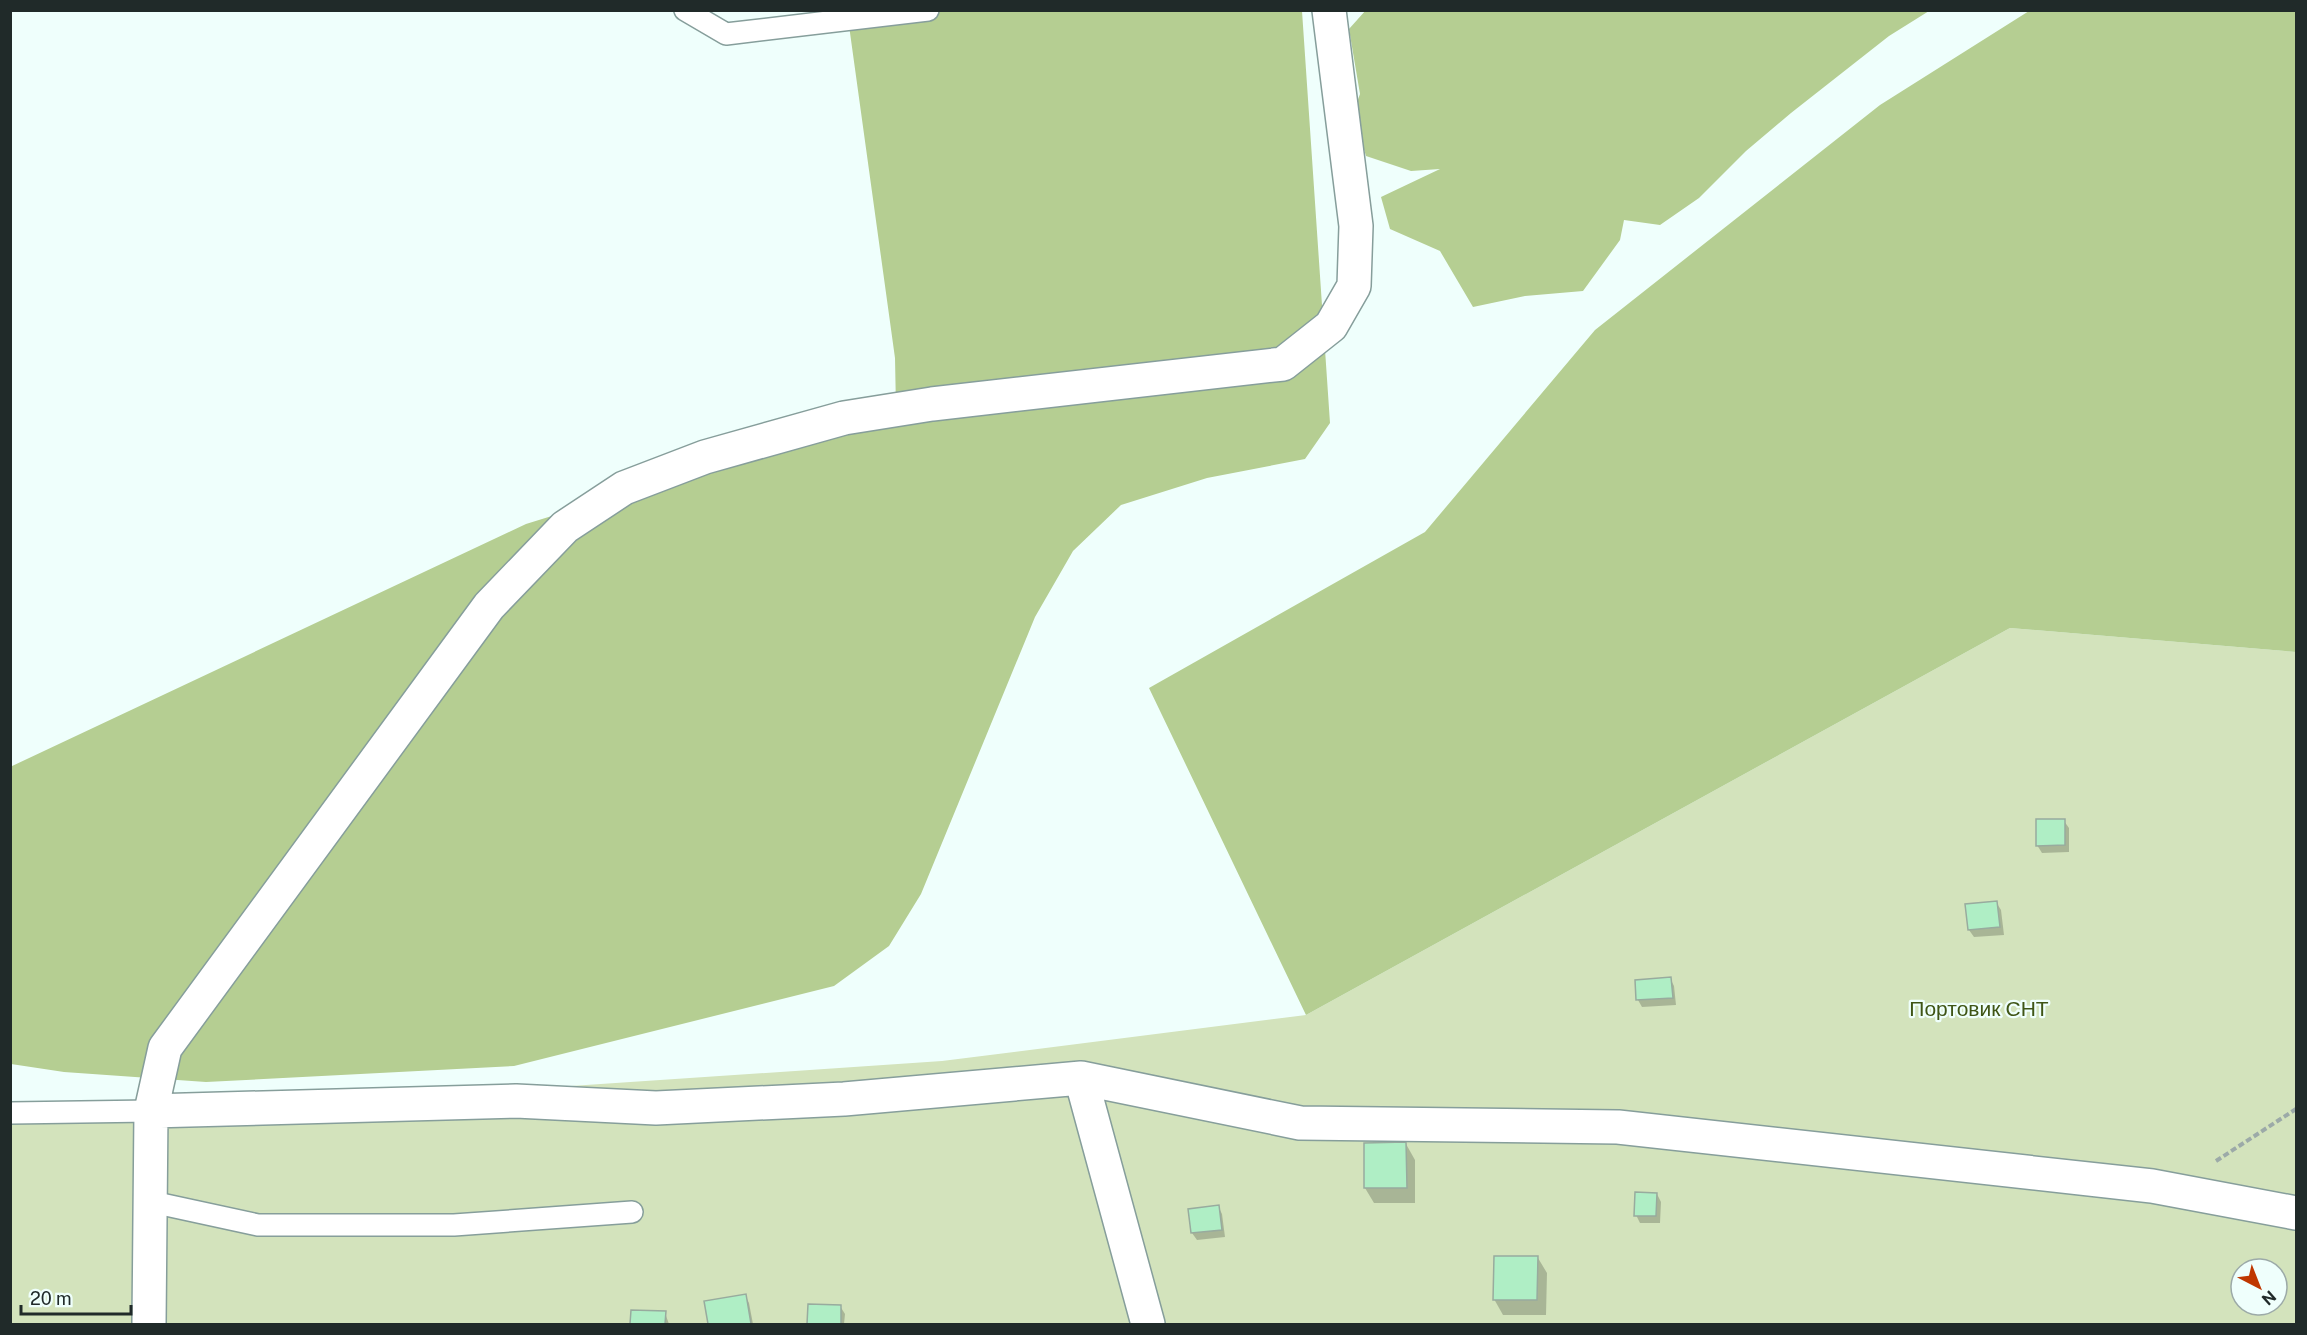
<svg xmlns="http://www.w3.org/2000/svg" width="2307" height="1335" font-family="'Public Sans',sans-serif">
  <rect width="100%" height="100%" fill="#effffc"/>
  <path fill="#d3e3bc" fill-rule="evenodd" d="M2010,628L2296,652V1324H11V1124L942,1061L1306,1015ZM2241,1269H2277V1305H2241Z"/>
  <path fill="#b5ce92" d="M1366,10L1929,11L1889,36L1791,113L1746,151L1699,198L1660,225L1624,220L1620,240L1583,291L1525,296L1473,307L1440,251L1390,229L1381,197L1440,169L1411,171L1366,156L1353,113L1360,94L1349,29Z
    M847,11H1302L1330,423L1305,459L1207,478L1121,505L1073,551L1035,617L921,894L889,946L834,986L514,1066L206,1082L64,1072L11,1064L10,767L526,524L896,409L895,358Z
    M2029,11H2296V652L2010,628L1306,1015L1149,688L1425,532L1595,330L1880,105Z"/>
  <path fill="#0003" d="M2064,821L2069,828V852L2042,853L2037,845Z
    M1996,902L2001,910L2004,935L1974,937L1969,930L1967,906Z
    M1670,978L1674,986L1676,1005L1642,1007L1638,1000L1636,981Z
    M1406,1144L1415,1160V1203H1374L1365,1188Z
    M1657,1194L1661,1202L1660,1223H1640L1636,1215Z
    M1218,1206L1222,1214L1225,1237L1197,1240L1192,1233Z
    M1538,1258L1547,1273L1546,1315H1503L1494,1299Z
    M745,1295L749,1303L753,1324H709L706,1303Z
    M809,1306H840L845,1314L844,1324H809Z
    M632,1311L665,1313L669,1324H632Z"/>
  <path fill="#afeec5" stroke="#98ab9e" stroke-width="1.5" d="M2036,819H2065V845L2036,846Z
    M1997,901L2000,927L1968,930L1965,904Z
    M1671,977L1673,998L1636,1000L1635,980Z
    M1406,1142L1407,1188H1364V1143Z
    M1635,1192L1657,1193L1656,1216H1634Z
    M1219,1205L1222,1230L1191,1233L1188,1209Z
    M1494,1256H1538L1537,1300H1493Z
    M746,1294L751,1324H708L704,1301Z
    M808,1304L841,1305V1324H807Z
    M631,1310L666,1311L665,1324H630Z"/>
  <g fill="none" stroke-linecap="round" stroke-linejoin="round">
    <defs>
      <path id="service" d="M685,10L726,34L928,10
        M10,1113L151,1111
        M152,1202L258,1225H454L632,1212"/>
      <path id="minor" d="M1081,1078L1148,1324
        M151,1111L516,1101L656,1108L844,1099L1081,1078L1300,1123L1618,1127L2152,1186L2296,1213
        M149,1324L151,1111L165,1048L489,606L565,527L624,488L705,457L844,418L932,404L1283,364L1331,326L1354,286L1356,226L1329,10"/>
    </defs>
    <use href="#service" stroke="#869e9b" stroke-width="24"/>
    <use href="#minor" stroke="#869e9b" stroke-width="36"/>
    <path stroke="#9caaa8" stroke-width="4" stroke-dasharray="6 3" stroke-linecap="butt" d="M2216,1161L2296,1109"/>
    <use href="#service" stroke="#fff" stroke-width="21"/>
    <use href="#minor" stroke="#fff" stroke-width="33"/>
  </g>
  <g text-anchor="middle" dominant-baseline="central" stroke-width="4.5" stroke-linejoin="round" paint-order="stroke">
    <g font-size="21" fill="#3f5515" stroke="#effffc">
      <text x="1979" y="1008">Портовик СНТ</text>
    </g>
  </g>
  <rect width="2307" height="1335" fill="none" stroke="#202a29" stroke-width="24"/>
  <g transform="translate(2259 1287) rotate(138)"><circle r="28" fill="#effffc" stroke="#9caaa8" stroke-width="1.5"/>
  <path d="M0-4.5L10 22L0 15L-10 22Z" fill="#bf3700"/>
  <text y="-9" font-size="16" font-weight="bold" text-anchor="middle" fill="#202a29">N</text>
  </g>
  <path d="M21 1305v9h110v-9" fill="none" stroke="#202a29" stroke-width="3"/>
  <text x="30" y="1305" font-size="18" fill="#202a29" stroke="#effffc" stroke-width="4.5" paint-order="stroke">20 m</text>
</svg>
